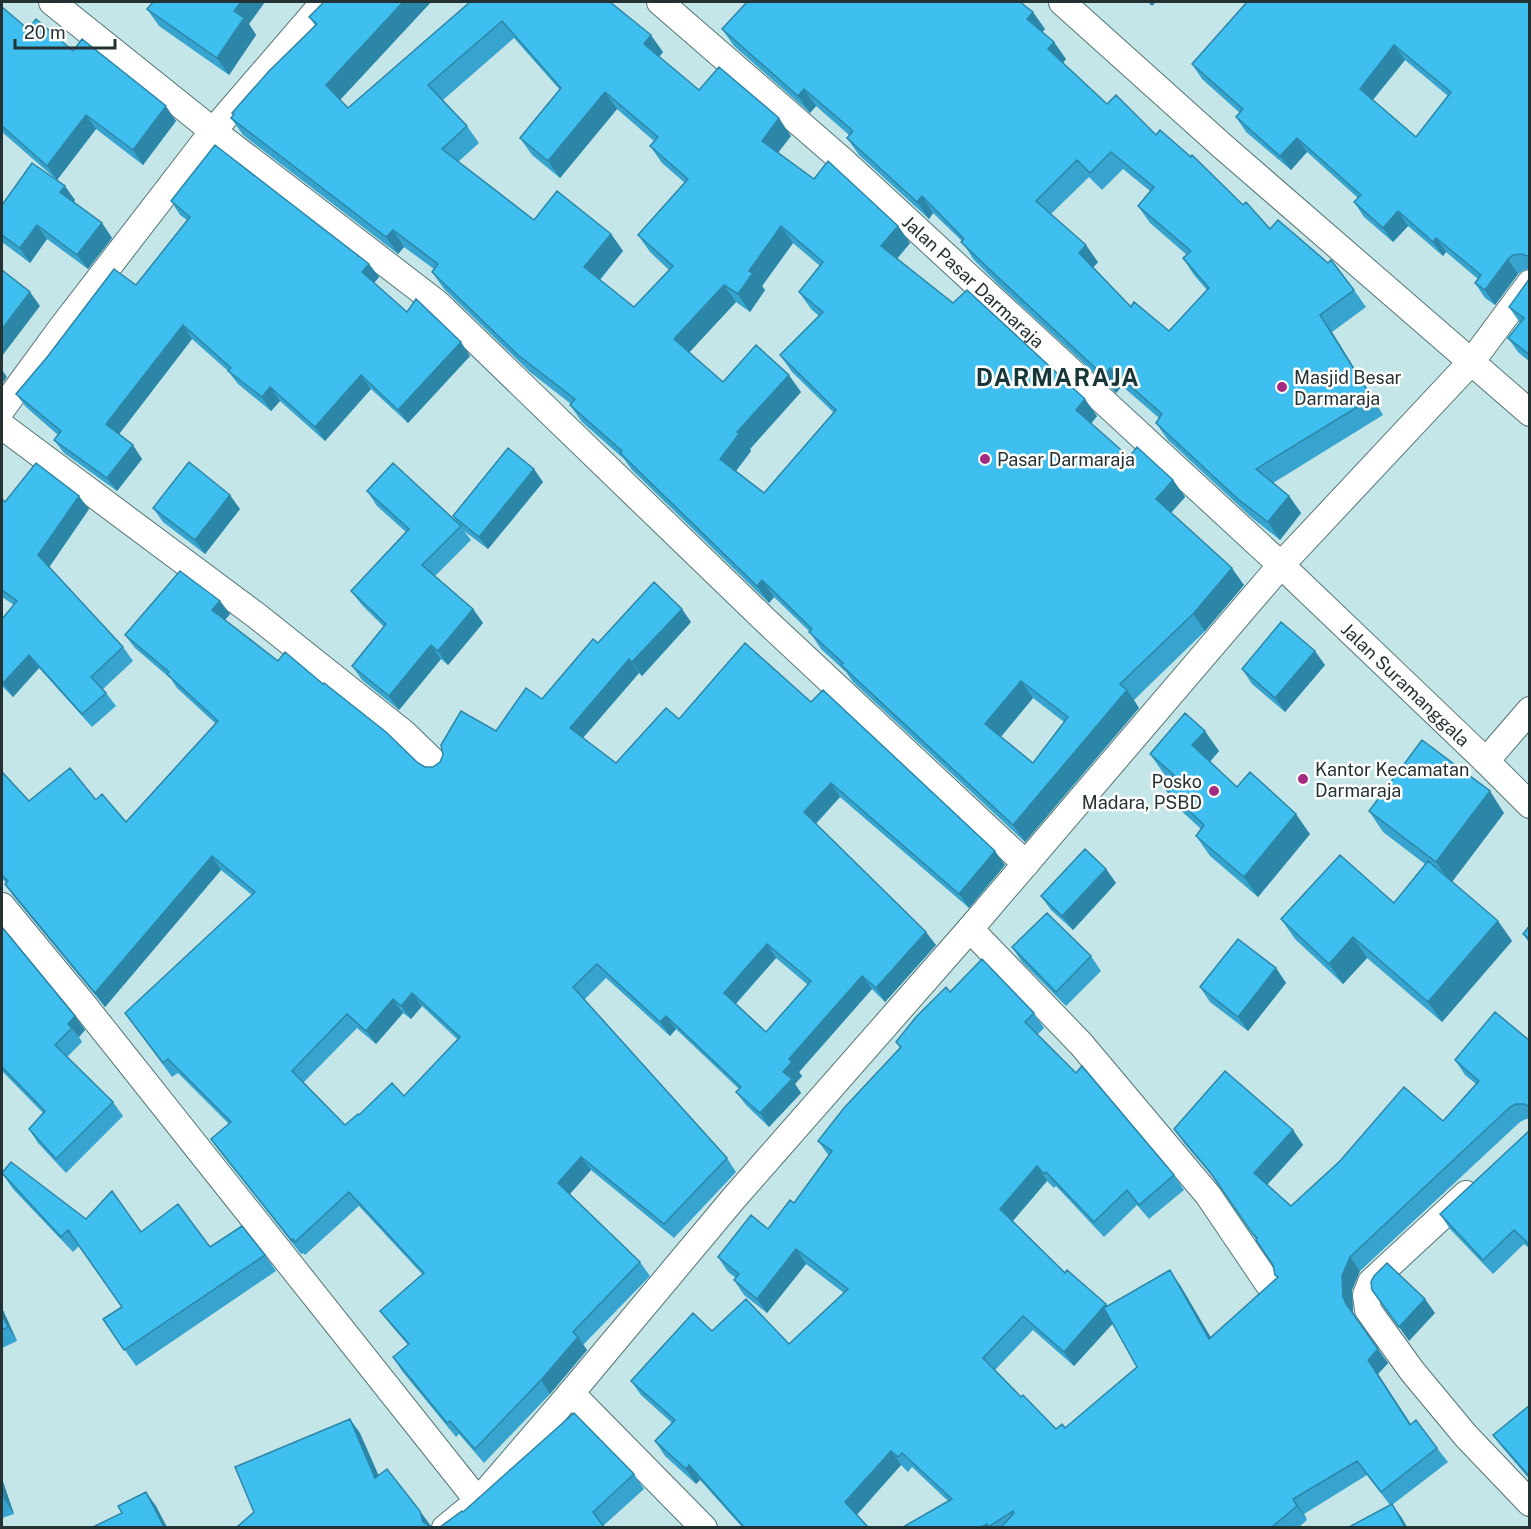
<svg xmlns="http://www.w3.org/2000/svg" width="1531" height="1529" font-family="'Public Sans',sans-serif">
  <rect width="100%" height="100%" fill="#c4e6e8"/>
  <g fill="none" stroke-linecap="round" stroke-linejoin="round">
    <defs>
      <g id="street">
        <path d="M52,2L213,131L437,303L764,619L1026,864"/>
        <path id="s1" d="M660,2L842,160L1281,565L1486,761L1530,805"/>
        <path d="M1062,2L1220,144L1530,413"/>
        <path d="M2,409L62,327L213,131L324,2"/>
        <path d="M2,426L257,616L405,734L438,766"/>
        <path d="M1486,761L1530,710"/>
        <path d="M2,906L83,1004L478,1501"/>
        <path d="M970,929L1081,1044L1208,1195L1271,1288"/>
        <path d="M1466,1194L1371,1282L1366,1295L1368,1310L1412,1371L1466,1436L1530,1503"/>
        <path d="M571,1393L704,1528"/>
        <path d="M445,1528L478,1501L571,1393L734,1198L970,929L1281,565L1472,361L1530,283"/>
      </g>
    </defs>
    <use href="#street" stroke="#547475" stroke-width="28"/>
    <use href="#street" stroke="#fff" stroke-width="26"/>
  </g>
  <path fill="#36a4ce" fill-rule="evenodd" d="M324,2H431L340,100L348,108L470,2L663,52L659,57L699,90L791,136L778,152L814,179L898,226L910,243L897,259L1097,416L1091,424L1129,457L1173,480L1185,497L1171,513L1244,585L1205,631L1134,700L1139,708L1025,842L853,682L846,672L821,649L809,631L774,597L769,603L632,470L624,459L582,422L570,405L571,404L530,372L444,289L432,272L434,269L404,247L398,254L243,135L231,118L233,115L232,113L315,25L309,17ZM514,38L560,90L520,138L532,155L560,178L617,109L654,141L650,146L662,163L685,183L638,235L650,252L669,270L634,307L600,280L623,251L611,234L534,220L458,162L479,143L467,126L443,100ZM793,243L820,266L799,292L811,309L819,316L780,355L792,372L834,413L764,493L736,471L751,451L750,449L801,392L723,382L689,352L736,302L750,312L765,290L762,286ZM1033,698L1064,722L1033,763L1001,737Z
    M1530,2V269L1524,270L1518,274L1495,305L1485,298L1475,283L1478,279L1446,252L1443,256L1408,226L1393,242L1364,217L1354,202L1358,198L1307,152L1291,170L1246,132L1236,117L1240,113L1202,79L1192,64ZM1405,60L1448,96L1416,137L1373,100Z
    M2,7L28,29L73,51L176,121L143,165L96,129L57,180L75,200L74,202L102,223L112,238L88,269L47,239L30,263L2,242V205L57,180L2,132Z
    M147,9L249,24L256,35L229,75L159,26Z
    M722,29H1045L1042,32L1066,59L1063,63L1107,104L1156,135L1243,205L1270,229L1354,290L1366,307L1332,332L1383,415L1273,483L1289,496L1301,513L1280,540L1251,517L1168,440L1156,423L1159,418L1122,386L1116,393L998,284L973,259L962,241L933,213L929,219L859,155L847,138L849,135L816,106L810,113L734,46ZM1123,169L1150,191L1138,206L1150,223L1187,255L1183,258L1194,275L1207,290L1169,331L1131,307L1093,267L1098,262L1051,214L1089,177L1102,190Z
    M171,201L369,264L379,277L374,283L407,312L470,356L408,423L371,389L325,441L280,401L271,411L238,384L228,371L192,339L119,434L142,459L117,491L64,453L54,440L58,435L26,407L16,394L136,285L187,220L180,215Z
    M1530,278V362L1518,352L1508,338L1520,323L1509,307Z
    M543,482L488,549L464,531L471,540L435,576L473,609L483,623L448,665L441,659L399,710L362,680L352,666L384,627L362,605L351,591L406,532L377,506L367,491L457,522L453,516Z
    M2,499L5,502L89,509L49,567L123,647L133,661L103,689L116,706L92,727L39,668L13,697L2,686V619L14,605L2,597Z
    M153,508L240,509L205,554L163,522Z
    M220,601L230,614L225,620L278,661L323,684L418,763L425,767H433L496,731L542,699L598,643L691,622L642,676L639,673L583,738L616,763L679,719L811,702L1005,865L969,908L840,797L816,824L936,945L885,1002L872,989L799,1072L802,1076L795,1084L801,1093L769,1127L746,1105L736,1092L739,1089L676,1029L670,1036L606,978L584,1000L727,1158L736,1172L674,1238L591,1170L570,1194L640,1262L650,1276L583,1345L587,1350L550,1394L484,1463L459,1434L456,1437L402,1371L393,1357L408,1345L390,1324L380,1311L422,1274L359,1206L305,1255L303,1253L301,1254L221,1153L211,1139L229,1124L178,1073L172,1077L125,1013L252,895L221,870L105,1007L14,897L5,884L6,883L2,878V772L29,801L96,800L126,822L216,724L177,688L171,679L135,648L125,635ZM776,958L808,985L766,1032L736,1004ZM422,1006L458,1040L404,1096L359,1115L345,1125L303,1083L357,1028L376,1044L403,1013L411,1019Z
    M1325,665L1285,712L1252,684L1242,669Z
    M1219,751L1210,762L1237,787L1310,834L1258,897L1210,856L1196,836L1201,829L1177,807L1163,786L1170,779L1164,774L1150,754Z
    M1369,811L1504,813L1452,882L1498,921L1512,941L1442,1022L1367,958L1343,984L1295,939L1281,919L1394,903L1425,864L1383,832Z
    M1106,869L1116,883L1073,930L1051,910L1041,896Z
    M1530,925V944L1523,934Z
    M2,927L75,1016L85,1030L79,1037L82,1042L67,1057L113,1102L123,1116L66,1173L38,1143L29,1129L43,1113L2,1071Z
    M1012,947L1091,956L1101,971L1066,1006L1022,962Z
    M1276,968L1286,983L1248,1031L1210,1002L1200,987Z
    M950,992L1034,1013L1044,1028L1037,1035L1174,1175L1184,1190L1149,1219L1137,1205L1104,1237L1056,1186L1054,1188L1047,1181L1013,1221L1065,1273L1107,1306L1180,1285L1211,1338L1277,1278L1275,1275L1273,1265L1219,1184L1184,1143L1174,1129L1293,1130L1303,1145L1267,1185L1291,1206L1443,1121L1476,1084L1465,1075L1455,1060L1530,1041V1119H1526L1520,1122L1360,1271L1352,1290L1353,1312L1355,1318L1388,1363L1378,1374L1411,1424L1437,1448L1448,1462L1392,1505L1407,1527H1349L1390,1505L1367,1475L1304,1514L1307,1520L1299,1527H903L948,1501L912,1467L908,1472L901,1465L857,1515L868,1527H742L700,1480L696,1484L665,1456L655,1441L672,1423L641,1395L631,1381L712,1331L789,1344L844,1293L806,1264L767,1313L744,1295L734,1280L736,1278L728,1272L718,1257L768,1229L794,1203L829,1156L818,1141L900,1048L896,1042ZM1113,1323L1137,1367L1065,1428L1056,1429L1021,1397L995,1370L1033,1330L1074,1366Z
    M1530,1130V1249L1524,1244L1493,1274L1450,1229L1440,1214Z
    M2,1173L86,1219L141,1232L210,1247L265,1255L276,1271L136,1366L103,1319L122,1307L79,1246L73,1252L13,1189Z
    M2,1308L17,1341L2,1348Z
    M1530,1405V1480L1502,1447L1493,1435Z
    M634,1474L644,1489L603,1526L463,1512Z
    M2,1479L14,1514L2,1518Z"/>
  <path fill="#2c86a7" d="M241,2H265L249,24L256,35L229,75L217,58L234,11Z
    M403,2H431L338,102L326,85Z
    M1148,2H1156L1152,6Z
    M1033,12L1045,29L1039,36L1027,19Z
    M651,35L663,52L656,61L644,44Z
    M1054,42L1066,59L1060,66L1048,49Z
    M1394,45L1405,60L1370,103L1360,89Z
    M804,89L816,106L810,113L798,96Z
    M605,92L617,109L560,178L548,161Z
    M166,106L176,121L143,165L133,150Z
    M86,115L96,129L57,180L47,166Z
    M779,118L791,136L774,158L762,141Z
    M1297,138L1307,152L1291,170L1280,156Z
    M65,186L75,200L70,207L60,192Z
    M922,196L933,213L929,219L917,202Z
    M1398,211L1408,226L1393,242L1383,228Z
    M102,223L112,238L88,269L77,255Z
    M37,225L47,239L30,263L20,248Z
    M781,226L793,243L762,286L765,290L750,312L738,294L749,271Z
    M898,226L910,243L893,263L881,246Z
    M393,230L404,247L398,254L386,237Z
    M611,234L623,251L596,284L584,267Z
    M1436,238L1446,252L1443,256L1433,242Z
    M1086,245L1098,262L1091,270L1079,253Z
    M1508,259L1518,274L1495,305L1485,290Z
    M369,264L379,277L371,286L362,272Z
    M724,285L736,302L686,356L674,339Z
    M30,292L40,306L2,356V329Z
    M1320,315L1332,332L1383,415L1372,398Z
    M183,325L192,339L116,438L106,424Z
    M461,342L470,356L408,423L398,410Z
    M1110,368L1122,386L1116,393L1104,376Z
    M2,370L7,377L2,384Z
    M361,375L371,389L325,441L315,427Z
    M789,375L801,392L750,449L751,451L732,476L720,459L737,432Z
    M270,387L280,401L271,411L262,397Z
    M1085,399L1097,416L1088,427L1076,410Z
    M133,445L142,459L117,491L107,478Z
    M534,469L543,482L488,549L479,537Z
    M1173,480L1185,497L1168,516L1156,499Z
    M230,495L240,509L205,554L195,540Z
    M79,496L89,509L48,569L38,555Z
    M1289,496L1301,513L1280,540L1268,522Z
    M1232,568L1244,585L1205,631L1193,614Z
    M762,580L774,597L769,603L757,586Z
    M220,601L230,614L222,623L212,610Z
    M473,609L483,623L448,665L438,651Z
    M682,609L691,622L642,676L632,662Z
    M431,645L441,659L399,710L389,696Z
    M1315,651L1325,665L1285,712L1275,698Z
    M29,655L39,668L13,697L3,683Z
    M629,659L639,673L580,741L570,728Z
    M1021,681L1033,698L997,741L985,724Z
    M1127,690L1139,708L1025,842L1013,825Z
    M1205,731L1219,751L1206,765L1192,745Z
    M831,783L840,797L813,826L804,812Z
    M1490,791L1504,813L1451,883L1436,862Z
    M1296,814L1310,834L1258,897L1244,877Z
    M995,851L1005,865L969,908L959,894Z
    M212,856L221,870L105,1007L95,993Z
    M1106,869L1116,883L1073,930L1062,916Z
    M1498,921L1512,941L1442,1022L1428,1002Z
    M926,932L936,945L885,1002L876,988Z
    M1353,937L1367,958L1343,984L1329,964Z
    M767,944L776,958L733,1006L724,993Z
    M1276,968L1286,983L1248,1031L1238,1017Z
    M862,976L872,989L799,1072L802,1076L795,1084L801,1093L769,1127L760,1113L783,1072L789,1059Z
    M412,993L422,1006L411,1019L401,1006Z
    M393,999L403,1013L376,1044L366,1031Z
    M75,1016L85,1030L79,1037L68,1024Z
    M666,1016L676,1029L670,1036L660,1022Z
    M1293,1130L1303,1145L1264,1188L1254,1173Z
    M581,1157L591,1170L568,1196L558,1183Z
    M1037,1166L1047,1181L1010,1224L1000,1209Z
    M796,1249L806,1264L767,1313L757,1299Z
    M1350,1257L1360,1271L1352,1290L1353,1312L1356,1319L1346,1304L1343,1297L1342,1276Z
    M1170,1270L1180,1285L1220,1353L1209,1339Z
    M1425,1299L1435,1313L1409,1341L1399,1327Z
    M1106,1304L1117,1319L1074,1366L1064,1352Z
    M2,1308L17,1341L8,1327L2,1315Z
    M578,1337L587,1350L550,1394L541,1380Z
    M1378,1349L1388,1363L1378,1374L1420,1439L1368,1360Z
    M350,1419L360,1433L386,1492L375,1478Z
    M891,1451L901,1465L855,1516L845,1502Z
    M689,1465L700,1480L696,1484L686,1469Z
    M2,1479L14,1514L4,1499L2,1493Z
    M146,1492L156,1506L167,1527H164Z
    M1293,1499L1304,1514L1307,1520L1297,1506Z
    M1392,1504L1402,1518L1407,1527H1405Z
    M420,1511L431,1526V1527L423,1522Z"/>
  <path fill="#3fbfef" stroke="#2c86a7" stroke-width="1.5" fill-rule="evenodd" d="M153,2H241L234,11L244,18L217,58L147,9Z
    M324,2H403L326,85L348,108L470,2H610L651,35L644,44L699,90L719,67L779,118L762,141L814,179L828,161L898,226L881,246L953,303L967,290L1085,399L1076,410L1129,457L1137,447L1173,480L1156,499L1232,568L1193,614L1120,684L1127,690L1013,825L841,665L843,663L809,632L812,629L762,580L757,586L620,453L622,451L570,405L575,399L518,355L432,272L438,264L393,230L386,237L231,118L234,114L232,113L269,71L317,24L309,17ZM502,21L561,88L520,138L548,161L605,92L658,137L650,146L688,179L638,235L673,266L634,307L584,267L611,234L557,191L534,220L442,149L467,126L428,85ZM781,226L823,262L799,292L823,312L780,355L836,410L764,493L720,459L739,434L737,432L789,375L756,345L723,382L674,339L724,285L738,294L753,273L749,271ZM1021,681L1068,717L1033,763L985,724Z
    M747,2H1020L1033,12L1027,19L1054,42L1048,49L1107,104L1116,95L1156,135L1160,130L1191,157L1192,155L1243,205L1246,202L1270,229L1278,220L1328,263L1331,260L1354,290L1320,315L1372,398L1256,469L1289,496L1268,522L1239,500L1156,423L1162,414L1110,368L1104,376L987,267L961,242L964,239L922,196L917,202L847,138L853,131L804,89L798,96L722,29ZM1111,152L1154,187L1138,206L1191,251L1183,258L1209,288L1169,331L1134,302L1131,307L1079,253L1086,245L1036,201L1077,160L1090,173Z
    M1247,2H1530V257L1522,254L1513,255L1508,259L1485,290L1475,283L1481,275L1436,238L1433,242L1398,211L1383,228L1354,202L1361,195L1297,138L1280,156L1236,117L1243,109L1192,64ZM1394,45L1451,92L1416,137L1360,89Z
    M2,7L28,29L36,19L73,51L82,39L166,106L133,150L86,115L47,166L2,126Z
    M215,145L369,264L362,272L407,312L416,299L461,342L398,410L361,375L315,427L270,387L262,397L228,371L231,368L183,325L106,424L133,445L107,478L54,440L61,431L16,394L48,356L114,269L136,285L190,217L171,201Z
    M32,163L65,186L60,192L102,223L77,255L37,225L20,248L2,235V205Z
    M2,270L30,292L2,329Z
    M1530,278V355L1508,338L1524,318L1509,307Z
    M508,448L534,469L479,537L453,516Z
    M189,462L230,495L195,540L153,508Z
    M36,463L79,496L38,555L123,647L91,677L106,693L82,714L29,655L3,683L2,681V619L17,601L2,590V499L5,502Z
    M393,463L461,526L422,565L473,609L438,651L431,645L389,696L352,666L386,624L351,591L409,529L367,491Z
    M180,571L220,601L212,610L278,661L285,652L323,684L324,683L386,732L418,763L425,767H433L440,762L443,755L441,745L461,711L496,731L526,688L542,699L593,639L598,643L654,582L682,609L632,662L629,659L570,728L616,763L666,708L679,719L745,643L811,702L823,690L995,851L959,894L831,783L804,812L926,932L876,988L862,976L789,1059L792,1062L783,1072L792,1079L760,1113L736,1092L741,1087L666,1016L660,1022L597,964L573,987L727,1158L664,1224L581,1157L558,1183L640,1262L573,1332L578,1337L541,1380L475,1449L450,1421L447,1423L393,1357L409,1344L380,1311L424,1273L349,1192L295,1242L293,1239L292,1241L211,1139L231,1122L168,1059L163,1063L125,1013L255,892L212,856L95,993L5,884L8,881L2,875V772L29,801L70,768L96,800L102,794L126,822L218,721L167,674L169,672L125,635ZM767,944L811,981L766,1032L724,993ZM412,993L460,1037L404,1096L392,1083L359,1115L358,1114L345,1125L292,1071L347,1014L366,1031L393,999L401,1006Z
    M1281,622L1315,651L1275,698L1242,669Z
    M1185,713L1205,731L1192,745L1237,787L1250,772L1296,814L1244,877L1196,836L1204,825L1163,786L1174,775L1150,754Z
    M1422,740L1490,791L1436,862L1369,811Z
    M1085,849L1106,869L1062,916L1041,896Z
    M1340,855L1394,903L1428,861L1498,921L1428,1002L1353,937L1329,964L1281,919Z
    M1047,913L1091,956L1056,992L1012,947Z
    M1530,925V939L1523,934Z
    M2,927L75,1016L68,1024L72,1028L55,1045L113,1102L56,1159L29,1129L45,1111L2,1067Z
    M1238,939L1276,968L1238,1017L1200,987Z
    M982,959L1034,1013L1025,1022L1076,1073L1082,1066L1174,1175L1139,1205L1127,1190L1094,1222L1046,1172L1044,1174L1037,1166L1000,1209L1065,1273L1067,1270L1106,1304L1064,1352L1023,1316L983,1358L1021,1397L1023,1395L1056,1429L1062,1424L1065,1428L1137,1367L1104,1308L1170,1270L1209,1339L1278,1277L1275,1275L1273,1265L1256,1240L1257,1238L1252,1233L1210,1172L1174,1129L1225,1071L1293,1130L1254,1173L1291,1206L1340,1161L1404,1087L1443,1121L1479,1081L1455,1060L1495,1012L1530,1041V1107L1524,1104H1516L1510,1107L1350,1257L1342,1276L1343,1297L1346,1304L1378,1349L1368,1360L1410,1425L1416,1420L1437,1448L1381,1492L1357,1461L1293,1499L1297,1506L1272,1527H1001L1014,1513L1013,1511L988,1527L987,1524L981,1527H903L952,1499L902,1453L898,1457L891,1451L845,1502L868,1527H744L689,1465L686,1469L655,1441L675,1420L631,1381L693,1313L712,1331L746,1299L789,1344L848,1289L796,1249L757,1299L734,1280L739,1274L718,1257L751,1215L768,1229L790,1200L794,1203L832,1151L818,1141L844,1108L901,1047L896,1042L916,1017L946,987L950,992Z
    M1530,1130V1245L1514,1230L1483,1260L1440,1214Z
    M11,1162L86,1219L112,1191L141,1232L178,1204L210,1247L242,1226L265,1255L124,1350L103,1319L122,1307L68,1230L61,1237L2,1173Z
    M1387,1263L1425,1299L1399,1327L1372,1290L1371,1282L1374,1276Z
    M2,1315L8,1327L2,1330Z
    M1530,1405V1477L1493,1435Z
    M574,1413L634,1474L593,1512L604,1527H440L462,1511L463,1512Z
    M350,1419L375,1478L387,1469L420,1511L423,1522L431,1527H237L254,1512L235,1467Z
    M146,1492L164,1527H93L122,1513L118,1506Z
    M1392,1504L1405,1527H1349Z"/>
  <g fill="#a42b82" stroke="#fff" stroke-width="2">
    <circle cx="1282" cy="387" r="6"/>
    <circle cx="985" cy="459" r="6"/>
    <circle cx="1303" cy="779" r="6"/>
    <circle cx="1214" cy="791" r="6"/>
  </g>
  <g text-anchor="middle" dominant-baseline="central" stroke-width="5" stroke-linejoin="round" paint-order="stroke">
    <g font-size="18" fill="#253233" stroke="#fff">
      <text stroke="none"><textPath href="#s1" startOffset="420">Jalan Pasar Darmaraja</textPath></text>
      <text stroke="none"><textPath href="#s1" startOffset="1011">Jalan Suramanggala</textPath></text>
    </g>
    <g font-size="18" fill="#253233" stroke="#fff" text-anchor="start">
      <text x="1294" y="377">Masjid Besar<tspan x="1294" dy="21">Darmaraja</tspan></text>
      <text x="997" y="459">Pasar Darmaraja</text>
      <text x="1315" y="769">Kantor Kecamatan<tspan x="1315" dy="21">Darmaraja</tspan></text>
      <text x="1202" y="781" text-anchor="end">Posko<tspan x="1202" dy="21">Madara, PSBD</tspan></text>
    </g>
    <g font-size="24" font-weight="bold" letter-spacing="1.5" fill="#173637" stroke="#fff">
      <text x="1058" y="377">DARMARAJA</text>
    </g>
  </g>
  <rect width="1531" height="1529" fill="none" stroke="#253233" stroke-width="6"/>
  <path d="M15 39v9h100v-9" fill="none" stroke="#253233" stroke-width="3"/>
  <text x="24" y="39" font-size="18" fill="#253233" stroke="#ffffff" stroke-width="4.5" paint-order="stroke">20 m</text>
</svg>
